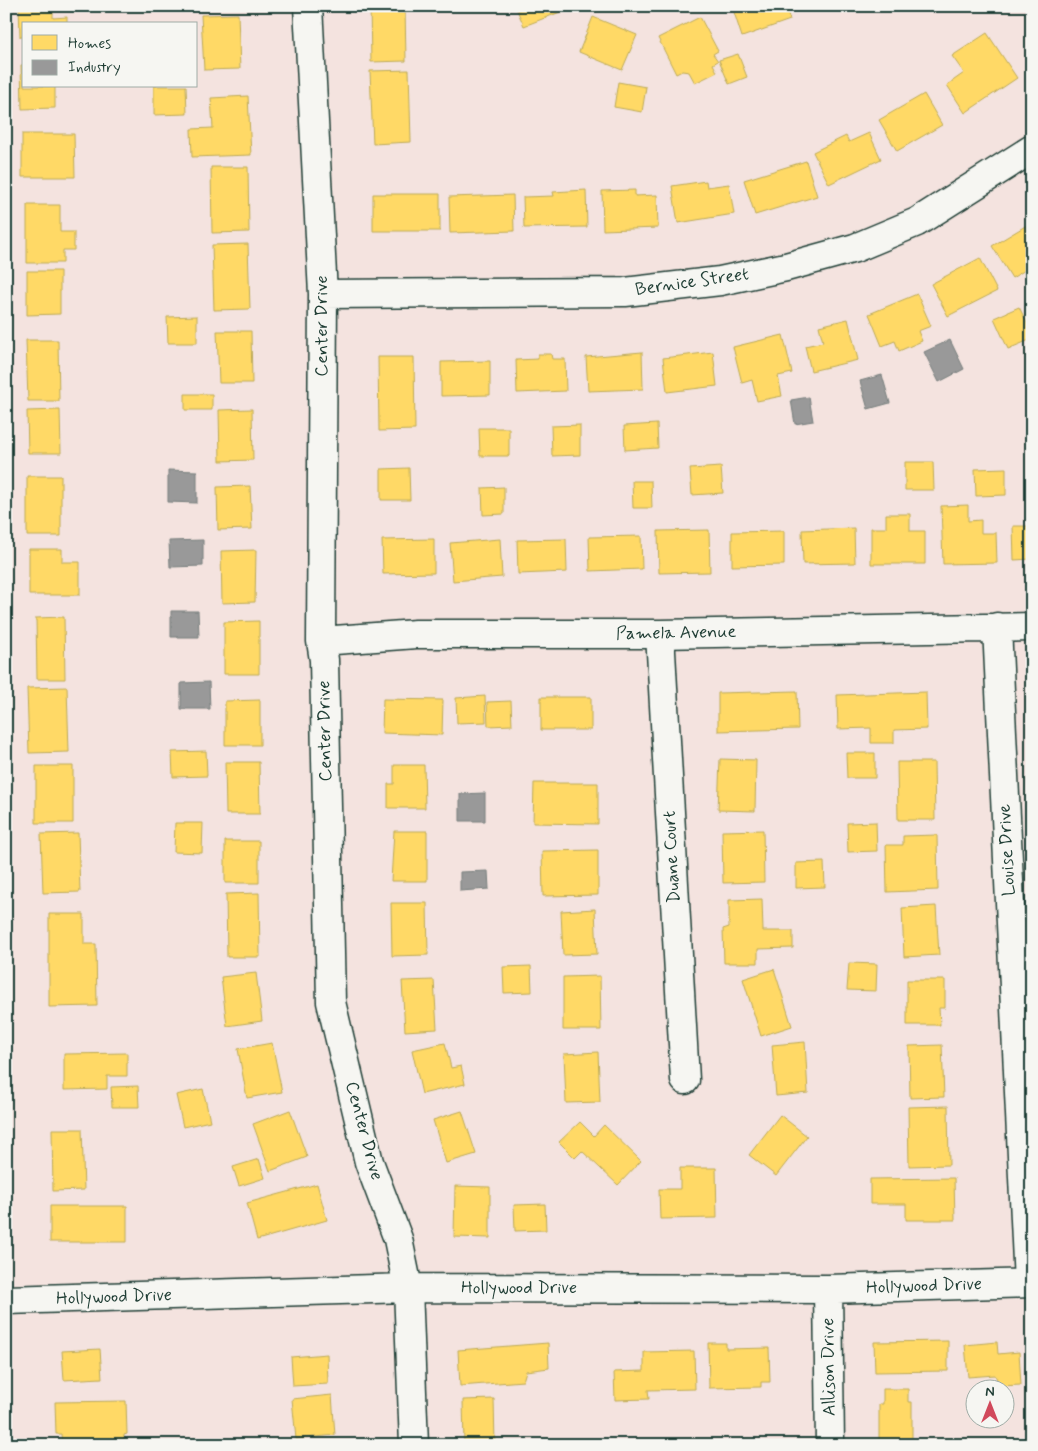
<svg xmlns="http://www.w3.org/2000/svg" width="1038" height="1451" font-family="Mynerve,sans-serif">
  <rect width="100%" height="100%" fill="#f4e3df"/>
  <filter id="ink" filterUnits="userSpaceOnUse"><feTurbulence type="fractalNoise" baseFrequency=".02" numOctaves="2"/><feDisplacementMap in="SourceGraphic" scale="10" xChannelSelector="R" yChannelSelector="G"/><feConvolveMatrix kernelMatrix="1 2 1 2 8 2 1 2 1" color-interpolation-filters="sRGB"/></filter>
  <g filter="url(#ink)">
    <path fill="#ffd966" stroke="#bcaa57" d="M19,6H53V18L67,17V24H24V37H20Z
      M370,6H405L406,61L371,62Z
      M526,6H576L524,26L517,10Z
      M732,6H785L790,20L742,37Z
      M238,14L240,69L204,70L201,15Z
      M593,17L637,35L622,70L579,52Z
      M700,17L718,51L713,54L718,61L713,64L717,72L695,83L689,72L682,71L676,74L658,38Z
      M987,33L1017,78L965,113L947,85L964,73L952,56Z
      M738,54L747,77L729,84L719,60Z
      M21,65H24V86H55V108L22,109Z
      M409,70L411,142L373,144L370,71Z
      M618,82L646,87L642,112L614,107Z
      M154,86H186L187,114L154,115Z
      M924,94L942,125L897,151L879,120Z
      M248,96L251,155L192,157L191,129L213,128L211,98Z
      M869,133L881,159L829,184L813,152L846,136L849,142Z
      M22,134H74L75,177H22Z
      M806,161L817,196L755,215L744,180Z
      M211,167H248L249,232L212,233Z
      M706,181L707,187L729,184L734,214L678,223L672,186Z
      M586,190L587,227L524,228L523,197L554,196L553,192Z
      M635,190V196L657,195L658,228L603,230L602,191Z
      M373,194H440V231H373Z
      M513,195L514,231L450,233L449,197Z
      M27,205H60V232H74V250H63V263H27Z
      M1032,222V266L1012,278L992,246Z
      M248,244L250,309L214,310L212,245Z
      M980,258L997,291L948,316L931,284Z
      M27,271H60V314L27,315Z
      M917,294L931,326L918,331L922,341L899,351L895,341L882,346L869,314Z
      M1019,307L1032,333V339L1008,349L994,318Z
      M197,316V343H168L167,317Z
      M848,319L858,360L811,371L805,346L823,342L819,326Z
      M217,331H251L252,383H219Z
      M783,335L792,373L778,376L782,396L757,401L752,380L742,383L733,347Z
      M26,340H58L59,401H28Z
      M642,352L643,389L588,391L586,357Z
      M713,352L717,386L667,392L663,358Z
      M538,354H551L552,359H565L566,391L517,393L516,360L538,359Z
      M378,357H414L415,430L379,431Z
      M490,361V395L441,396V362Z
      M185,394H212V410H185Z
      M252,409L253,460L220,461L219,410Z
      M60,410L61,453H28L27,411Z
      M657,424L658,448L625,450L624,426Z
      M580,425V455L552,456L551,426Z
      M479,428H509V456H480Z
      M905,462H933L934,490H905Z
      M721,467L723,493L692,495L690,469Z
      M409,468L410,500H381V469Z
      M1006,468V495L976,496L975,469Z
      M27,476H61V536H27Z
      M632,481H651L652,508H633Z
      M250,486L252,529L218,530L217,487Z
      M504,487V514L483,515L482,488Z
      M968,505V521L981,520V533H996L997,563L943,564L941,506Z
      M886,514H910V531H925V564H871V528H886Z
      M1013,526H1032V559L1014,560Z
      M854,528L855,563L803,564L802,530Z
      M709,530L710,572L659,573L658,531Z
      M784,531V565L732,566V532Z
      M641,536L642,569L590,571L589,537Z
      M434,539V573L383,574L382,540Z
      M500,539L502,577L453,581L450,543Z
      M566,539L567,572L518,574L517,540Z
      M29,549H62V562H80V595H29Z
      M256,550L255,602L222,603L221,551Z
      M64,617L65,679H37L36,618Z
      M259,621V674H224V622Z
      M67,687L69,752L29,753L27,688Z
      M797,691L798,729L718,731V693Z
      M926,692L927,729L894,730V743H871V728L838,729L837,695Z
      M485,696L486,722L457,723L456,698Z
      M541,697H591V730H541Z
      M383,699L443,700L442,735L382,733Z
      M260,700V745H225V701Z
      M511,701L512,725L488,726L487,702Z
      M206,751L207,776L173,777L172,752Z
      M846,753H875V778H847Z
      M720,759L756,760L755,811L718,810Z
      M225,762H259L260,814H226Z
      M897,762H934L935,820H898Z
      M394,765H424L425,808H388V784H394Z
      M36,766H73V823H36Z
      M534,783H598V824L533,823Z
      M876,822L877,851L848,852L847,823Z
      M175,823H203L202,853L174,852Z
      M763,830L764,882L723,883L722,831Z
      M394,831H427V881H391Z
      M78,833L80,892L43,893L41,834Z
      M937,835L938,890L887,892L886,845H903V836Z
      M225,841H259V883H225Z
      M598,850V895L543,896L542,851Z
      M824,862L825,887L796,888V863Z
      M259,893L260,957H227L226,894Z
      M762,899L763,931H793V948L758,949V963H724L723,929L729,927V900Z
      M391,903H427L428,955L392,956Z
      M936,906L939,955L904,957L902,908Z
      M595,909L597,954L563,955L561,911Z
      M49,914H84V944H96L97,1006L49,1007Z
      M849,963L877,964L876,991L847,990Z
      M531,966L532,992L504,993L503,967Z
      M774,969L792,1026L761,1036L743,979Z
      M256,973L262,1021L227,1026L221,977Z
      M600,976L601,1030H563V977Z
      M434,980L437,1029L405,1031L402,981Z
      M907,980H945V1008H939L940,1025H907Z
      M805,1042L808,1093L776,1096L772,1045Z
      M272,1043L282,1092L247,1098L238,1049Z
      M445,1043L451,1068L461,1066L465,1084L422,1094L412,1050Z
      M942,1045L944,1097L910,1098L909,1046Z
      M598,1052L600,1102L566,1103L564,1054Z
      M127,1053V1076H107V1089L64,1090V1054Z
      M138,1086L139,1107H112L111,1087Z
      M203,1089L210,1121L183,1127L176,1095Z
      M948,1106L949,1165L909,1166L908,1107Z
      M290,1110L307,1157L270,1171L253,1124Z
      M462,1111L476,1154L446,1163L433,1120Z
      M780,1115L807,1136L776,1176L749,1155Z
      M580,1122L594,1136L604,1125L641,1161L618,1185L582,1151L575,1158L559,1142Z
      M52,1129H82L84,1190L53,1191Z
      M259,1159L265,1178L239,1186L233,1167Z
      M680,1168H716L717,1218L660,1219L659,1189H680Z
      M954,1178L955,1220H906V1204H870V1179Z
      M317,1184L327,1220L257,1240L247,1203Z
      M455,1186L490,1187V1238L454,1237Z
      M545,1204L546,1230L515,1231L514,1205Z
      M50,1206H127V1242H50Z
      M948,1341V1371L875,1372L874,1342Z
      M997,1342L998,1354L1019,1352L1021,1385L1000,1386L995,1375L968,1377L965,1345Z
      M548,1343L549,1368L526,1371L523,1381L460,1386L458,1350Z
      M708,1343H726V1349L769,1348L770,1382H761V1387L709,1388Z
      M100,1349L102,1378L64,1380L62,1351Z
      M694,1351L695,1389L648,1390L649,1399L615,1400L614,1372L644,1371V1352Z
      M327,1354L328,1384L293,1386L291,1357Z
      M883,1389H908V1402H912V1445H879V1404H883Z
      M332,1395L335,1435L296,1439L292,1399Z
      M494,1399L495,1445H464L463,1400Z
      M126,1401L127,1434L124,1435V1445H62L61,1434H56L55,1402Z"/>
    <path fill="#999" stroke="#747d7b" d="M950,340L964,369L939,382L924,352Z
      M882,375L890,403L868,409L860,381Z
      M809,397L813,421L795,424L791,400Z
      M168,470L197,471V503L168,502Z
      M203,540V566L170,567L169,541Z
      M171,611H198L199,637H171Z
      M209,682L210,709H181V683Z
      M485,793V821H460V794Z
      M488,871L489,889L460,891V872Z"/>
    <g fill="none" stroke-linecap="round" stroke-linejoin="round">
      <defs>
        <path id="minor" d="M308,6L323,294L321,641L324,660L331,1002L369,1162L398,1239L408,1288L414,1445
          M323,294L625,292L720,281L786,267L855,248L917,222L1032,149
          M997,627L1028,1283
          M660,634L685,1080
          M321,641L416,634H660L1032,627
          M828,1289L830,1445
          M6,1300L408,1288L828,1289L1032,1283"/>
      </defs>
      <use href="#minor" stroke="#1f3d34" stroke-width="31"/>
      <use href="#minor" stroke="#f6f6f2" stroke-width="28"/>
    </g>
  </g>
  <g text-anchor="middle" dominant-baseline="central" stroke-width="5" stroke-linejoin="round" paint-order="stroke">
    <g font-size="18" fill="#1f3d34" stroke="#f6f6f2">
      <text transform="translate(692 282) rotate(-8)">Bernice Street</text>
      <text transform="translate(322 326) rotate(-90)">Center Drive</text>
      <text transform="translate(676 633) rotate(-1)">Pamela Avenue</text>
      <text transform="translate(325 731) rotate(-91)">Center Drive</text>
      <text transform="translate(1007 850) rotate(-93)">Louise Drive</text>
      <text transform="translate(672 857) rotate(-93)">Duane Court</text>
      <text transform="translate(364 1131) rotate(75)">Center Drive</text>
      <text transform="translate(924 1286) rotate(-2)">Hollywood Drive</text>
      <text x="519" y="1288">Hollywood Drive</text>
      <text transform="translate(114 1297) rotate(-2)">Hollywood Drive</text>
      <text transform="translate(829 1367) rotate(-91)">Allison Drive</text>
    </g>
  </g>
  <rect width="1038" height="1451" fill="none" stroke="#f6f6f2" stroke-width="25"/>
  <rect x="12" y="12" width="1013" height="1426" fill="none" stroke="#1f3d34" stroke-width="2" filter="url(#ink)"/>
  <rect x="22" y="22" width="175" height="65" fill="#f6f6f2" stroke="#a0aca6"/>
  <rect x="32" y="35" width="25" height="15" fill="#ffd966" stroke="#a0aca6"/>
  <text x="68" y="48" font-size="15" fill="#1f3d34">Homes</text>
  <rect x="32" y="60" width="25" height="15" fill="#999999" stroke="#a0aca6"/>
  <text x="68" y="72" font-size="15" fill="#1f3d34">Industry</text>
  <g transform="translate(990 1404)"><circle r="24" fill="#f6f6f2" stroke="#a0aca6"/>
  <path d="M0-4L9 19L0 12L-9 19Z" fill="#d1495b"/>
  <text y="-8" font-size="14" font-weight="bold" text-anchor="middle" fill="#1f3d34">N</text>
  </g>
</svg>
